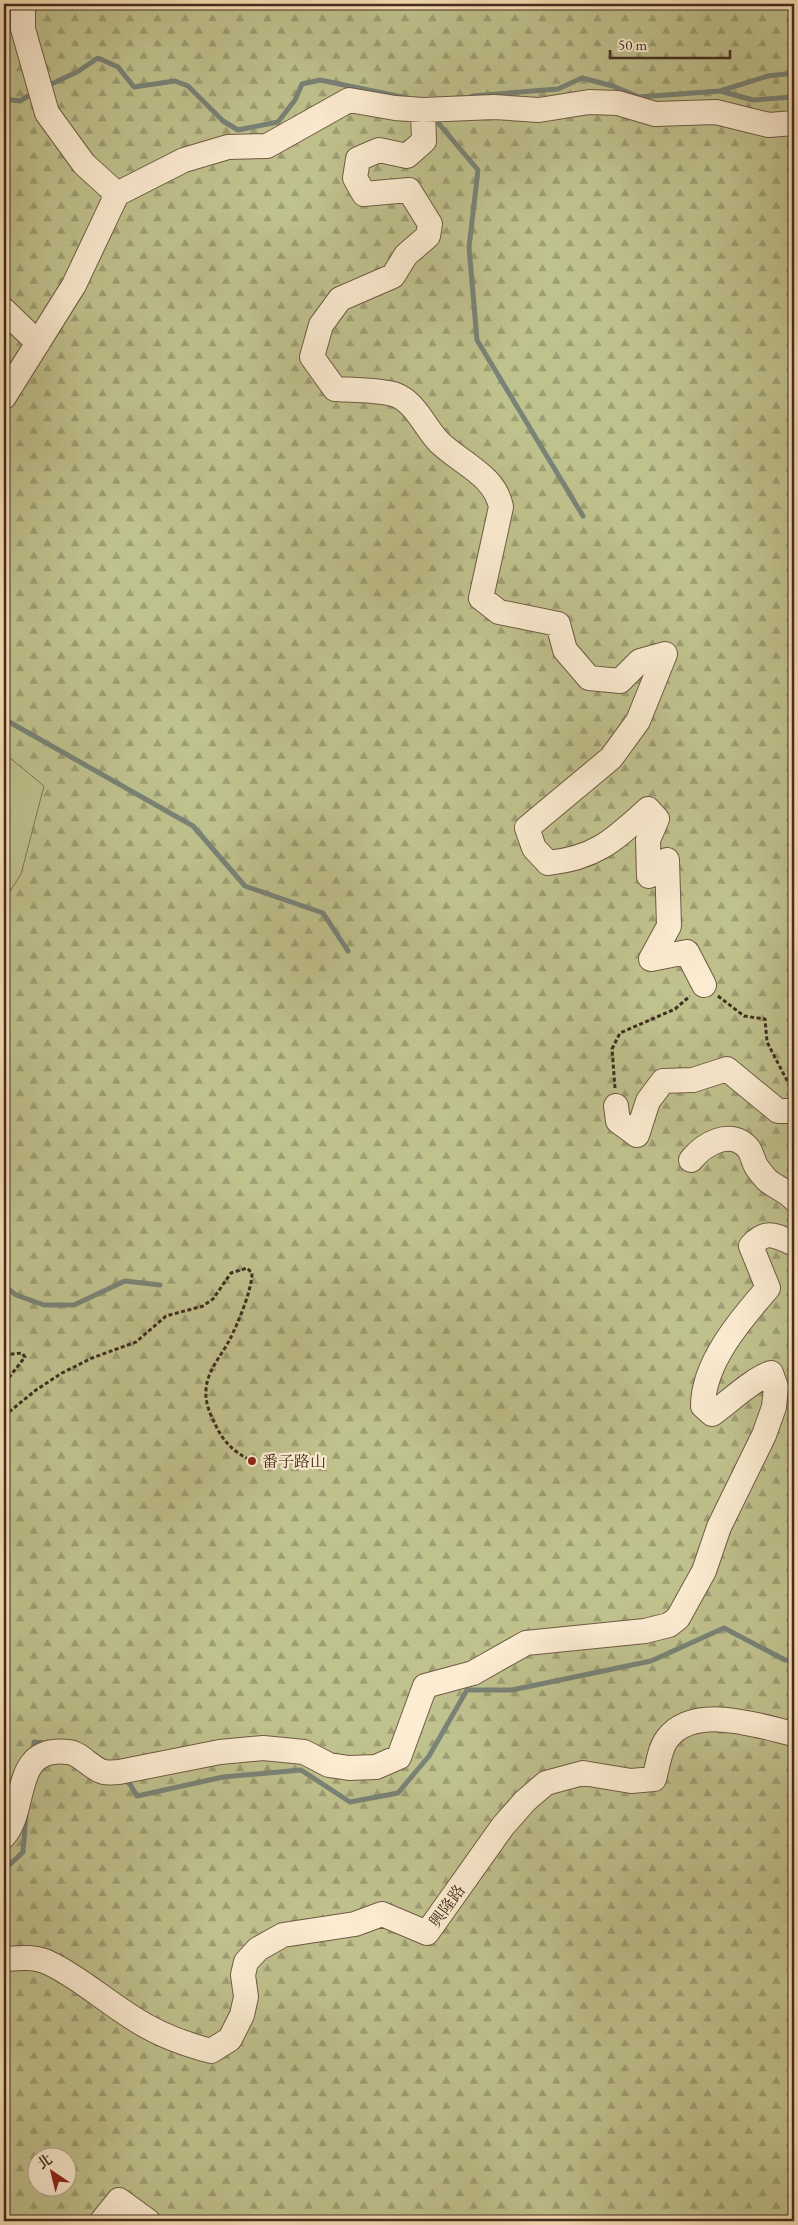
<svg xmlns="http://www.w3.org/2000/svg" width="798" height="2225" font-family="'EB Garamond','Noto Serif TC',serif">
  <defs>
    <pattern id="forest-firs" width="22" height="20" patternUnits="userSpaceOnUse" patternTransform="scale(1.25)"><rect width="22" height="20" fill="#c0c28e"/><path d="M5 1l3.5 6h-7zM16 11l3.5 6h-7z" fill="#9e9e73"/></pattern>
  </defs>
  <rect width="100%" height="100%" fill="#fbe1b8"/>
  <filter id="stains"><feTurbulence type="fractalNoise" baseFrequency=".004" numOctaves="4"/><feColorMatrix values="0 0 0 0 .2 0 0 0 0 .09 0 0 0 0 .02 0 0 0 .5 -.17"/></filter>
  <radialGradient id="worn" r=".72"><stop offset=".6" stop-color="#630" stop-opacity="0"/><stop offset="1" stop-color="#630" stop-opacity=".3"/></radialGradient>
  <path fill="url(#forest-firs)" stroke="#807856" fill-rule="evenodd" d="M4,4H794V2221H4ZM38,2158H68V2188H38Z"/>
  <path fill="#c0c28e" stroke="#807856" d="M4,753L44,786L21,874L4,901Z"/>
  <g fill="none" stroke-linecap="round" stroke-linejoin="round">
    <path stroke="#798377" stroke-width="5" d="M47,86L77,72L98,58L118,67L134,87L175,81L188,86L223,121L238,130L278,122L295,100L302,84L320,80L407,98
      M720,91L768,76L794,73
      M472,96L558,89L582,78L613,86L639,97L720,91L753,100L794,97
      M4,99L20,101L35,92
      M434,118L478,170L469,247L477,340L583,516
      M4,719L193,826L245,886L323,913L348,951
      M4,1286L16,1295L44,1305H74L125,1281L160,1285
      M33,1752L34,1742L48,1743
      M124,1780L130,1784L137,1796L223,1777L301,1770L350,1802L398,1793L429,1756L467,1690H512L651,1661L724,1628L785,1660H794
      M4,1870L23,1852L26,1815"/>
    <defs>
      <path id="minor" d="M23,4V29L47,113L84,164L117,194
        M423,110L424,141L407,156L379,150L358,159L355,178L364,194L409,190L430,224L428,236L406,255L393,276L340,299L321,325L312,357L335,389C351,390 382,390 396,395C415,402 426,429 439,442C460,463 495,475 501,507L481,598L499,612L558,624L565,650L589,678L620,681L640,661L665,654L638,721L611,758L527,828L534,848L548,863C596,858 614,840 648,809L657,819L648,840L649,876L667,860L669,926L651,959L687,952L704,985
        M4,310L38,343
        M4,397L74,285L117,194L184,160L228,147L267,146L349,100L395,108L423,110L494,107L539,110L589,102L618,103L655,114L716,112L769,125L794,123
        M616,1106L618,1121L637,1135L648,1101L663,1081L693,1080L727,1069L778,1111H794
        M691,1160C704,1144 731,1128 748,1148C752,1153 753,1161 756,1166C759,1171 763,1175 766,1179C774,1187 786,1190 794,1199
        M4,1836C29,1807 10,1746 68,1752C81,1753 91,1769 104,1772C108,1773 115,1772 119,1772L220,1752L263,1748L304,1752L329,1765L349,1768L376,1767L399,1757L425,1686L473,1673L526,1643L645,1631L669,1625L678,1618L704,1571L719,1527L764,1435L774,1407L776,1387L771,1373C754,1378 728,1403 712,1414L703,1406C703,1363 741,1319 768,1288L751,1246C766,1229 775,1235 794,1244
        M4,1959C19,1958 35,1956 49,1963C79,1977 105,2001 133,2018C157,2034 184,2044 211,2051L230,2039L242,2015L246,1997L243,1975L246,1962L258,1949L283,1935L355,1924L382,1914L427,1933L503,1826L525,1801L546,1783L583,1773L631,1781L654,1779C658,1766 659,1750 667,1739C694,1703 759,1726 794,1734
        M102,2221L119,2200L148,2221"/>
    </defs>
    <use href="#minor" stroke="#705a45" stroke-width="26"/>
    <path stroke="#412d1f" stroke-width="3" stroke-dasharray="4 2.5" stroke-linecap="butt" d="M718,996L744,1016L765,1019L767,1042L793,1092
      M615,1088L612,1049L620,1033L675,1009L690,996
      M4,1355L22,1353L25,1357L4,1384
      M4,1416L36,1390L62,1373L92,1358L136,1342L166,1316L203,1306L213,1299L231,1273L247,1268L252,1273C252,1290 238,1323 230,1339C222,1355 206,1372 206,1391C205,1402 210,1414 215,1424C224,1443 234,1452 252,1461"/>
    <use href="#minor" stroke="#fcecd1" stroke-width="24"/>
  </g>
  <circle fill="#8f2418" stroke="#fcecd1" stroke-width="2" cx="252" cy="1461" r="5"/>
  <g text-anchor="middle" dominant-baseline="central" stroke-width="4.5" stroke-linejoin="round" paint-order="stroke">
    <g font-size="16" fill="#412d1f" stroke="#fcecd1" text-anchor="start">
      <text x="262" y="1461">番子路山</text>
    </g>
    <g font-size="16" fill="#412d1f" stroke="#fcecd1">
      <text transform="translate(447 1906) rotate(-54)">興隆路</text>
    </g>
  </g>
  <rect width="798" height="2225" fill="none" stroke="#fbe1b8" stroke-width="20"/>
  <rect x="5" y="5" width="788" height="2215" fill="none" stroke="#412d1f" stroke-width="2.5"/>
  <rect x="10" y="10" width="778" height="2205" fill="none" stroke="#412d1f"/>
  <g transform="translate(52 2172) rotate(325)"><circle r="24" fill="#fcecd1" stroke="#b1a08a"/>
  <path d="M0-4L9 19L0 12L-9 19Z" fill="#8f2418"/>
  <text y="-8" font-size="14" font-weight="bold" text-anchor="middle" fill="#412d1f">北</text>
  </g>
  <path d="M610 50v8h120v-8" fill="none" stroke="#412d1f" stroke-width="2.5"/>
  <text x="618" y="50" font-size="15" fill="#412d1f" stroke="#fcecd1" stroke-width="4" paint-order="stroke">50 m</text>
  <rect width="100%" height="100%" filter="url(#stains)"/>
  <rect width="100%" height="100%" fill="url(#worn)"/>
</svg>
